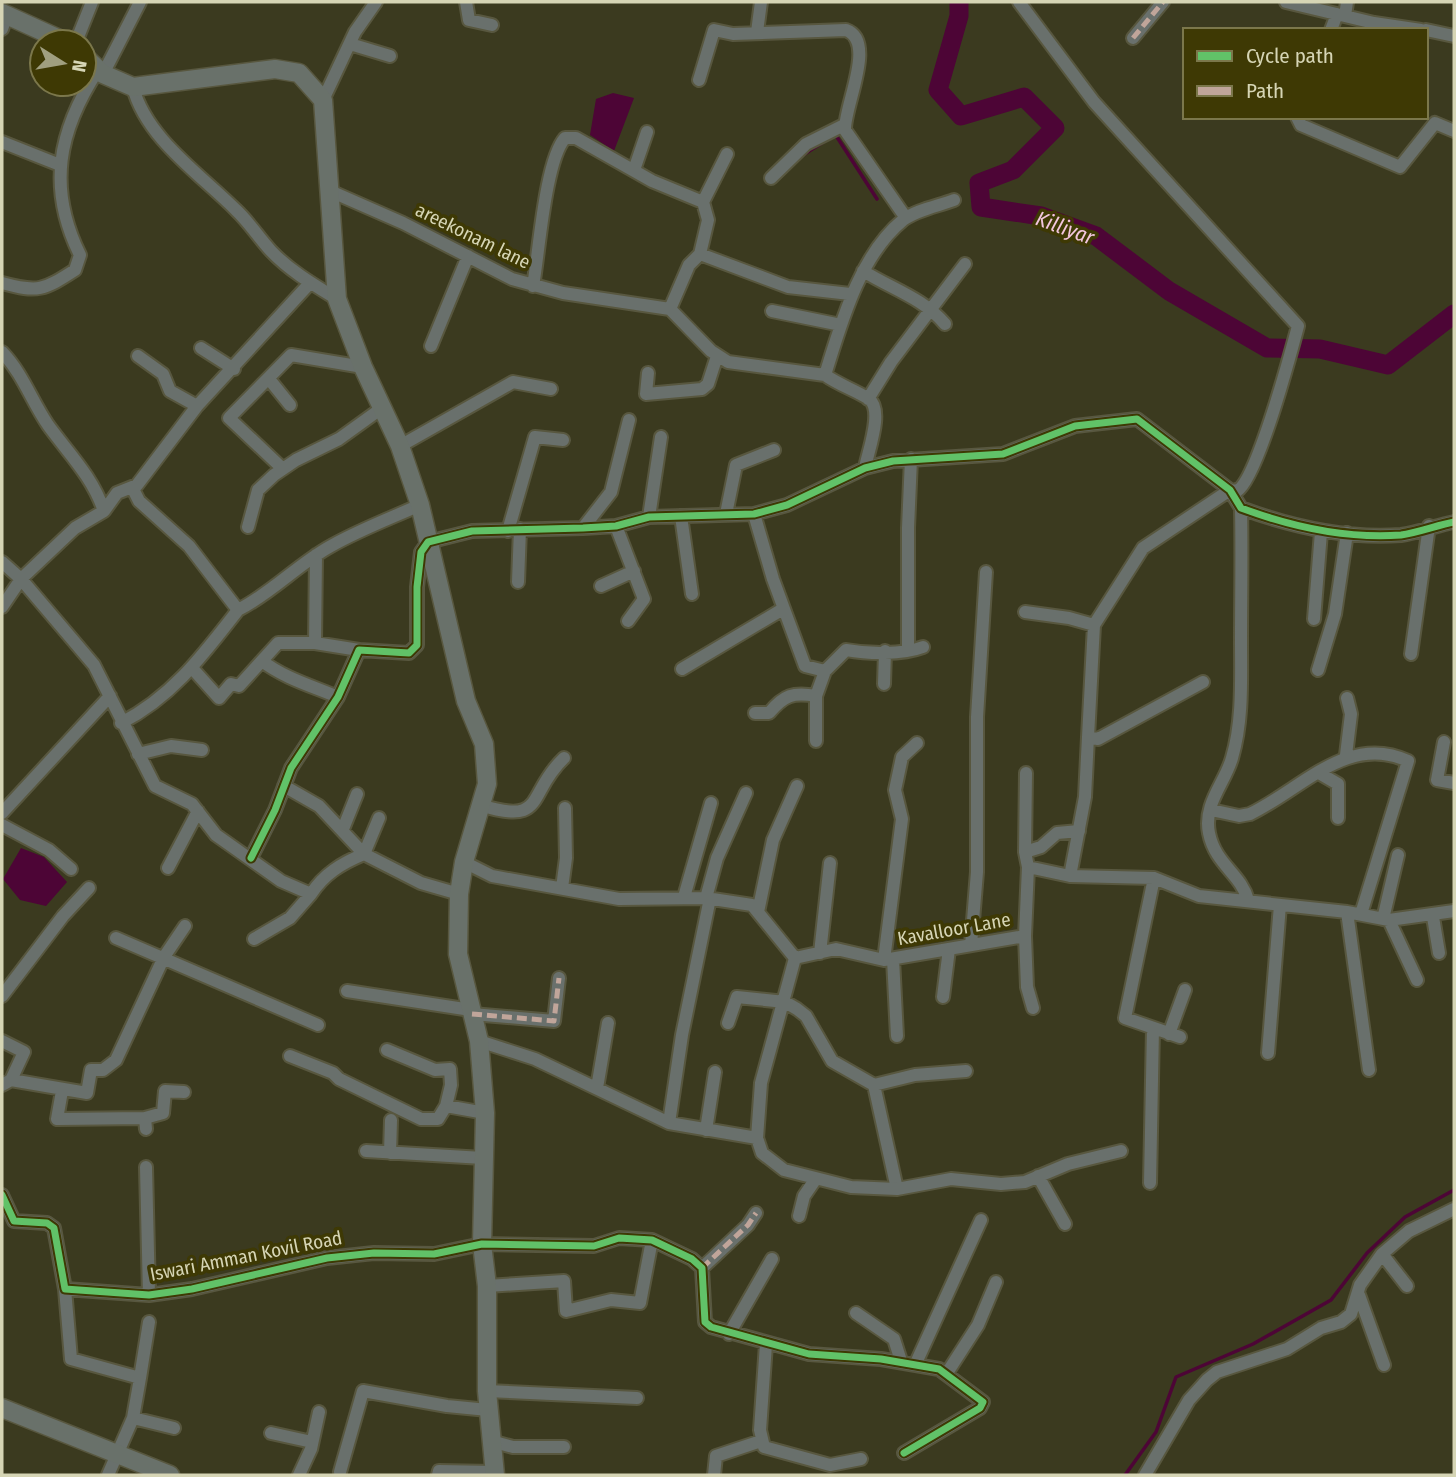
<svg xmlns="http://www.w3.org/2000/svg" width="1456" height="1477" font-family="'Fira Sans Condensed',sans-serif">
  <rect width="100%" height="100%" fill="#3b3a1f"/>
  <path fill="#4d0536" d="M613,93L634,98L614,151L590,135L596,99Z
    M21,848L44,857L67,882L46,906L20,900L3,879Z"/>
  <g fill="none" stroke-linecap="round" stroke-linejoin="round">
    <path stroke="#4d0536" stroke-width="3.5" d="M835,134L877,199
      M803,155L828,139
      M1125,1475L1156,1432L1176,1377L1253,1344L1331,1300L1367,1253L1405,1217L1454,1190"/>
    <path stroke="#4d0536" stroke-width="19" d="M959,2V16L938,90L961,116L1024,97L1055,128L1013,170L979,183L981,207L1041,216L1096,236L1169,291L1267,348L1320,349L1388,365L1454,314"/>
    <defs>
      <path id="street" d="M466,2L469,20L492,25
        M1019,2L1094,102L1298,326C1290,356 1257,479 1237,491L1230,490L1143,548L1094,625L1088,737
        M1286,2L1374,23L1421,30
        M1345,16L1347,2
        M2,29L7,15
        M1331,30L1337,14
        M1426,30L1454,36
        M757,32L761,2
        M1133,38L1163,2
        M76,42L92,2
        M350,44L390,56
        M103,74L140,2
        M699,80L714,30L733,34L846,30C877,41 844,106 845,130L906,218
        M133,87C146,138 200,174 236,210C249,222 259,238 271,251C290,271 314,285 337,299
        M323,100L355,32L376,2
        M1297,117L1301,125L1400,167L1435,123L1454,131
        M2,142L60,165
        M634,170L647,132
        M771,178L806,144L844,125
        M330,191L403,223L512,279L563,293L670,309L711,351L728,362L825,375
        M703,202L727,154
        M863,271C892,289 923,298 945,324
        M2,283C38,293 44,290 75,270L80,255C47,188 58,131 98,70
        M533,286C539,253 545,161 565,138H576L652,181L703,202L708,220L700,254
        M670,309L689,265L700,254L788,287L850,294
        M772,311L841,325
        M431,346L468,256
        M201,348L234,369
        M2,352C23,374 31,400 48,425C69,454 92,476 104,511L75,528L21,579L94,665L155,786L192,804L216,835L281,881L311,894C324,874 342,863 364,854L421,883L459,894
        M138,356L163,374L170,391L197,406
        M648,373L646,394L702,389L708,384L717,356
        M269,379L290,405
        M868,399L891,362L965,264
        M400,446L513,382L551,389
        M865,468C868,451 884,410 869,399C855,390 839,385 825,375C841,324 859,256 903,220C916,210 938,206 954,200
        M283,469L229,418L291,355L363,367
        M133,489L139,501L189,546L238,610
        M1241,508C1242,552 1241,597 1241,641C1241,681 1243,720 1232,758C1225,783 1203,804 1209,833C1215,864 1241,874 1248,900
        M104,511L117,493L137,485L197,406L310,283
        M726,514L736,465L774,450
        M754,514L773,579L805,666L825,671L846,650C868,654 902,655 923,647
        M681,516L692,594
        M649,517L661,437
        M616,526L644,599L628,621
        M248,527L258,490L274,475L296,460L339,439L382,408
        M583,528L611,492L629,420
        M508,531L535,437L563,440
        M316,555L315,643L359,650
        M2,562L21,579L2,607
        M518,582L520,529
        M601,586L634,571
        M1025,612L1069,618L1094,625
        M1314,619L1321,532
        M908,650V528L911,459
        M1411,654L1429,526
        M262,661C284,678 312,686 338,697
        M192,668L219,698L231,684L239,686L278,643H315
        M682,669L783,609
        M1318,670L1335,614L1347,533
        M884,684L885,651
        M755,713H769C784,695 793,692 816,696
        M121,723C172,697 203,655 238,610C272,593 298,564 331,546C359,530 391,518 420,505
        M816,741V696L825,671
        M1444,742L1437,780L1454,783
        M138,754L171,746L202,750
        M1346,755L1351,714L1347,698
        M1026,773L1025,852L1028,867
        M1319,773L1338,784V818
        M284,786L319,806L364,854L379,818
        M480,805C547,826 526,794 564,758
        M1211,810L1239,816L1250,814C1302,789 1348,733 1408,761L1361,914
        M2,813L110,696
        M2,825L49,850L71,869
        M343,829L357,794
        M1025,852L1041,847L1057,833L1079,831
        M251,858L275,810L291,768L338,697L359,650L409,653L417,645V587L421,552L428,542L472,531L583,528L616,526L649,517L754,514L787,505L865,468L893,461L1003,454L1075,426L1137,419L1230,490L1241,508C1292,527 1346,539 1401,535C1417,533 1438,525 1454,522
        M464,862L492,876L619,899L706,898L752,905L795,958L836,949L884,960L1025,936L1028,867L1070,876L1154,878L1199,896L1347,912L1389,920L1454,911
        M168,868L198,811
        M1070,876L1085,797L1088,737L1098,739L1203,682
        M1154,878L1125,1018L1180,1037
        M562,888L566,858L565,808
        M684,897L711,803
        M706,898L717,858L746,793
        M758,912L773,840L797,786
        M1347,912L1369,1070
        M1433,917L1439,953
        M1383,919L1398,855
        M1389,920L1417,980
        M1025,936L1027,987L1033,1008
        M116,938L318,1025
        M254,939L290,918L311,894
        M971,945L977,872V717L986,572
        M820,953L830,863
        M893,959L897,1036
        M884,960L902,819L895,790L902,757L917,743
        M347,991L471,1010
        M2,996L63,916L89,888
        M943,997L949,949
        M472,1014L554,1021L559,978
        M728,1023L737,997L785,1002L797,1009L806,1016L832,1061L874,1085L897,1189
        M1169,1034L1185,990
        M2,1041L24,1052L11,1080L2,1085
        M479,1041L535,1059L669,1123L757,1138L761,1083L795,958
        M387,1050L435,1070L450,1069L451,1085L446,1106
        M1268,1053L1280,905
        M290,1056L333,1073L339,1079L421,1119H438L446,1106L485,1113
        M11,1080L87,1093L91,1070H103L116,1060L164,957L185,926
        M874,1085L915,1075L966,1071
        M597,1088L608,1023
        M62,1091L57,1119L145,1118L146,1129
        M145,1118L163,1113L165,1091L184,1092
        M669,1123L682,1035L710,898
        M706,1130L715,1072
        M757,1138L762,1153L784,1170L851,1187L897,1189L951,1179L1001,1184L1025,1182L1068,1164L1121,1151
        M366,1151L483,1158
        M390,1153L391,1120
        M146,1167L149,1295
        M1038,1176L1065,1224
        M1150,1183L1153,1028
        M2,1195L14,1221L47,1223L54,1228L65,1289L149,1295L192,1289L327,1258L374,1253L434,1254L482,1244L594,1246L619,1238L652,1240L692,1259L702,1268L705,1322L711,1327L809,1354L881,1359L939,1369L983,1402L980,1408L904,1453
        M799,1216L804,1196L815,1180
        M1382,1254L1407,1286
        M702,1268L748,1225L756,1213
        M487,1286L564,1281L566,1311L611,1300L640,1303L652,1240
        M65,1289L71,1359L140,1378L133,1418L108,1475
        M1359,1295L1384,1365
        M856,1313L894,1339L901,1361
        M729,1334L772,1259
        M766,1344L760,1430L764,1447L830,1465L861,1459
        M916,1363L981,1220
        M947,1373L978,1325L996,1282
        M140,1378L149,1322
        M487,1391L637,1398
        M133,1418L174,1428
        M271,1433L312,1442
        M491,1441L513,1447H564
        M340,1472L363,1391L447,1406L488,1410
        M299,1475L311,1449L319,1412
        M438,1475L439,1471L494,1472
        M714,1475L716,1456L761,1441
        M1145,1475L1189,1400L1207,1380L1217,1372L1287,1349L1321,1328L1341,1322L1351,1314L1360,1285L1382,1254L1409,1231L1454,1209"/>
      <path id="secondary" d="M2,13L66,42
        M84,56L103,74L133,87L275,69L299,73L323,100L337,299L363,367L400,446L420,505L466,701L484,744L487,784L464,862L459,894L458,954L479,1041L485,1113L482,1244L487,1286V1391L495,1475
        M2,1408L170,1475"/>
    </defs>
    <use href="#street" stroke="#58573f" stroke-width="16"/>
    <use href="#secondary" stroke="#58573f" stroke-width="21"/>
    <use href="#street" stroke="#69706c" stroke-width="12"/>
    <use href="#secondary" stroke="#69716a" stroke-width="18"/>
    <path stroke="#c0a59a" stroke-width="5" stroke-dasharray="10 5" stroke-linecap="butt" d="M1133,38L1163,2
      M472,1014L554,1021L559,978
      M702,1268L748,1225L756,1213"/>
    <defs>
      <path id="cycleway" d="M251,858L275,810L291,768L338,697L359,650L409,653L417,645V587L421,552L428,542L472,531L583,528L616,526L649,517L754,514L787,505L865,468L893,461L1003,454L1075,426L1137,419L1230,490L1241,508C1292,527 1346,539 1401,535C1417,533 1438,525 1454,522
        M2,1195L14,1221L47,1223L54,1228L65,1289L149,1295L192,1289L327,1258L374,1253L434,1254L482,1244L594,1246L619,1238L652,1240L692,1259L702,1268L705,1322L711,1327L809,1354L881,1359L939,1369L983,1402L980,1408L904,1453"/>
    </defs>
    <use href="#cycleway" stroke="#3e3904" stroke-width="11"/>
    <use href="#cycleway" stroke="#61c268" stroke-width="7"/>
  </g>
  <g text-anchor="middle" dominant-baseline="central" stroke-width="7" stroke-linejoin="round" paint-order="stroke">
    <g font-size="19" fill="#d6d5b5" stroke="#3e3904">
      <text transform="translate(473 236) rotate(26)">areekonam lane</text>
      <text transform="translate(954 929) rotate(-10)">Kavalloor Lane</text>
      <text transform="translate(246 1256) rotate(-11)">Iswari Amman Kovil Road</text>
    </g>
    <g font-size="21" font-style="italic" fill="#f3c6df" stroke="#3e3904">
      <text transform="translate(1065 228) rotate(20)">Killiyar</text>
    </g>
  </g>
  <rect width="1456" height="1477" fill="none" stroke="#d6d5b5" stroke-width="7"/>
  <rect x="1183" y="28" width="245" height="91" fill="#3e3904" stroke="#7b774b" stroke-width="2"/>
  <rect x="1197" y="51" width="35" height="10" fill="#61c268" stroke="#7b774b" stroke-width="2"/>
  <text x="1246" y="63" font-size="21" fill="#d6d5b5">Cycle path</text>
  <rect x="1197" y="86" width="35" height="10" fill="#c0a59a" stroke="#7b774b" stroke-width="2"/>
  <text x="1246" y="98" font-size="21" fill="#d6d5b5">Path</text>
  <g transform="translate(63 63) rotate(101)"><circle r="33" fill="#3e3904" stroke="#7b774b" stroke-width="2"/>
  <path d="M0-5L12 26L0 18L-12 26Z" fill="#a09f80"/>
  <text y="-10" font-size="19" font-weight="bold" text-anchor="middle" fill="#d6d5b5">N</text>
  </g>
</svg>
